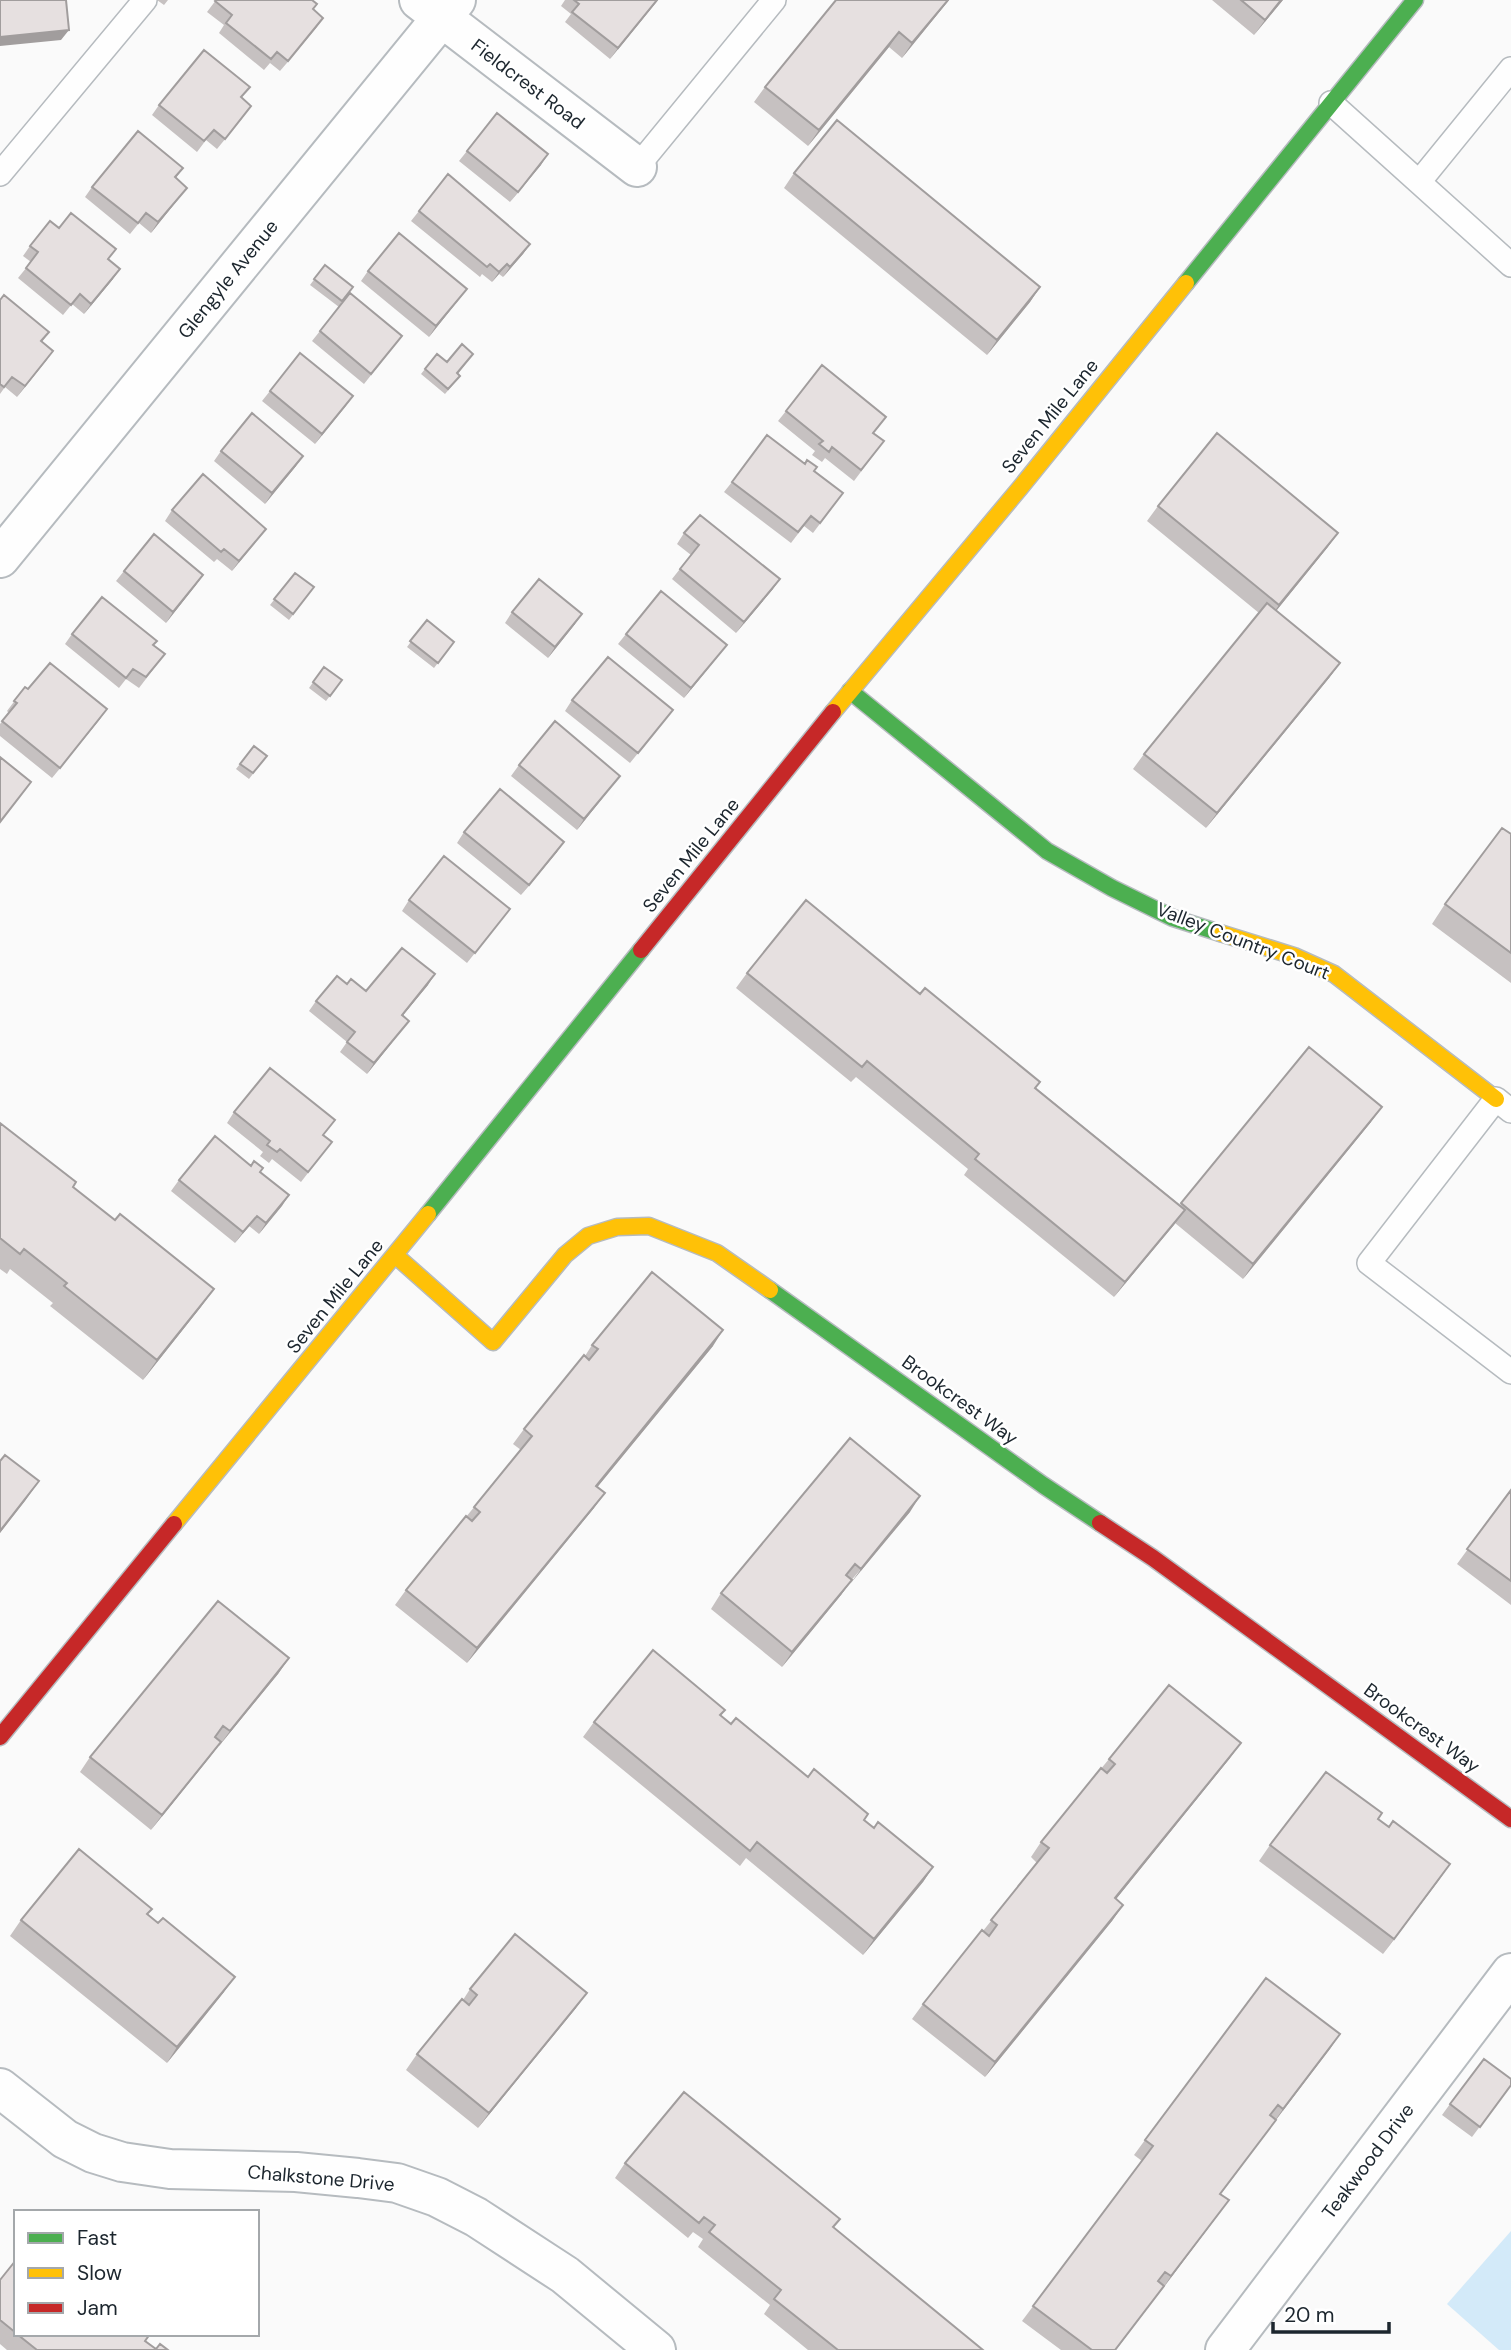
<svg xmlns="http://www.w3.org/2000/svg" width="1511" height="2350" font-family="'DM Sans',sans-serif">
  <rect width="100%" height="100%" fill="#fafafa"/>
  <path fill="#d3eaf9" d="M1511,2231V2350H1499L1447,2304Z"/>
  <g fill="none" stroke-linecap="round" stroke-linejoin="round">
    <defs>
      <path id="lane" d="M1331,103L1511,265
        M637,167L774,0
        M0,174L145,0
        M1419,182L1511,69
        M1511,1111L1496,1099L1369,1263L1511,1372"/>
      <path id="street" d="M419,0L637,167
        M0,558L456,0
        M0,2088L65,2139L93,2153L122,2162L170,2169L296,2172L358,2178L397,2183L437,2197L476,2217L565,2275L656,2350
        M1225,2350L1511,1973"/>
      <path id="fast" d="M1186,283L1415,0
        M850,691L1047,851L1112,888L1173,918L1220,933
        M428,1214L641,950
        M770,1290L1043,1485L1100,1523"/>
      <path id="slow" d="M833,712L1020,488L1186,283
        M1220,933L1294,956L1334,974L1496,1099
        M395,1255L493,1342L565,1255L588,1236L617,1227L649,1226L717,1253L770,1290
        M174,1524L428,1214"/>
      <path id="jam" d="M641,950L833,712
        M1100,1523L1153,1558L1511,1819
        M0,1737L174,1524"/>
    </defs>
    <use href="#lane" stroke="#b6bbbf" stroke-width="26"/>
    <use href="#street" stroke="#b6bbbf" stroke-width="42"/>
    <use href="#fast" stroke="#b6bbbf" stroke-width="19"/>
    <use href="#slow" stroke="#b6bbbf" stroke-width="19"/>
    <use href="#jam" stroke="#b6bbbf" stroke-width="19"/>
    <use href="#lane" stroke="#fefefe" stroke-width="23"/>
    <use href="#street" stroke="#fefefe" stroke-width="38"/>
    <use href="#fast" stroke="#4caf50" stroke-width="16"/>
    <use href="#slow" stroke="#ffc107" stroke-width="16"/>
    <use href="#jam" stroke="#c62828" stroke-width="16"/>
  </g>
  <path fill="#c6c1c1" d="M157,0H168L164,5Z
    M216,0L313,9L323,18L280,71L270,63L264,70L219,33L224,25L207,12Z
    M565,0H658L610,59L565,22L571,14L561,6Z
    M836,0H949L902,58L889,47L808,146L754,102L765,87Z
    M1212,0H1283L1254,35Z
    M242,98L244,116L217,149L206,140L197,152L152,115L159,105Z
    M467,151L541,165L510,202L459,161Z
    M183,168L176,178L179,198L151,233L139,223L130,234L85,197L92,187Z
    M794,173L1040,287L1030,302L987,355L784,188Z
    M419,211L530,244L523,254L503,277L499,274L492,282L482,274L480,277L411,221Z
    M59,228L109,260L113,279L84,314L72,304L63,315L18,278L31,262L23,256L30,246Z
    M325,265L353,287L339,307L310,285Z
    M368,271L467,289L429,337L361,281Z
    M0,300L49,332L42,342L53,351L17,397L5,387L0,394Z
    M320,331L402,336L364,384L312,341Z
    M473,354L458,374L460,376L456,381L445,394L421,374L425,369Z
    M270,391L353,396L315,444L262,401Z
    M786,411L874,433L884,441L854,481L825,458L822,462L812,455L815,451L778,421Z
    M221,451L296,466L265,504L214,461Z
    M815,471L843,493L813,533L804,526L791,543L724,492L732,482Z
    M1158,506L1338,533L1327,548L1276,611L1340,663L1329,678L1206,828L1133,769L1144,754L1259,613L1147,521Z
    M172,510L266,529L232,571L217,559L214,562L165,521Z
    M684,533L773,589L736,633L672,579L691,555L677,544Z
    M124,571L203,575L166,623L116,581Z
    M295,573L314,587L289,620L270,605Z
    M512,612L575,624L548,658L505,623Z
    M427,620L454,642L434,668L407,647Z
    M72,634L154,645L165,654L139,688L126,679L119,688L65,644Z
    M626,634L727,645L684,698L618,644Z
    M324,667L342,680L326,701L309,688Z
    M25,687L100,719L52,778L0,736V724L9,713L7,711Z
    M572,700L673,710L630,763L565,711Z
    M254,746L267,756L249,779L236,769Z
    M519,765L620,776L577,830L511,776Z
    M464,832L557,852L521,895L457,843Z
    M1511,834V983L1432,924L1445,904Z
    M409,900L502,919L467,963L402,911Z
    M747,973L1036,1088L1180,1205L1309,1047L1371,1122L1243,1279L1175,1223L1114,1297L964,1175L968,1169L856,1077L851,1082L736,988Z
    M428,985L403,1015L409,1021L367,1074L340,1052L347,1042L309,1011L316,1001L366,991Z
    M234,1112L324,1135L332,1142L301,1182L272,1159L269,1163L260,1156L263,1152L227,1123Z
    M0,1123L73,1187L115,1220L214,1289L200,1308L143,1380L50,1306L53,1303L10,1269L7,1274L0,1269Z
    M251,1166L289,1195L259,1234L249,1226L235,1243L171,1191L179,1180Z
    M592,1345L713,1346L597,1487L594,1508L467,1663L395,1605L406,1590L521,1450L513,1444L524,1429L585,1356Z
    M1511,1490V1605L1457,1564Z
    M910,1512L849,1583L841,1595L782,1667L711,1609L721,1593Z
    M289,1658L278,1674L219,1746H218L151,1830L80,1772L90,1757Z
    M725,1710L721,1716L731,1724L808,1777L874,1828L933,1867L923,1882L863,1955L746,1858L740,1866L583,1737L594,1722Z
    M1230,1758L1116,1899L1123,1905L1112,1921L985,2077L912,2019L923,2004L983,1931L1037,1863L1031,1857L1041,1842L1109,1759Z
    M1378,1819L1439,1880L1383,1954L1259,1861L1270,1845Z
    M148,1914L158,1923L224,1992L167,2063L10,1936L21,1920Z
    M470,1989L576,2008L478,2128L406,2070L417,2054L463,2000Z
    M1340,2034L1221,2194L1229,2200L1218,2215L1116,2350H1061L1022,2321L1142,2161L1134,2155L1145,2140Z
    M1511,2085L1472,2137L1442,2115L1450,2104Z
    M625,2163L834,2228L983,2350H808L764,2314L770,2305L698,2247L703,2239L693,2232L688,2238L615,2178Z
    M16,2260V2334H150L146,2341L156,2349L168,2350H7L0,2344V2280Z"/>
  <path fill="#a19d9d" d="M657,0H658L610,59L618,48Z
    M948,0H949L902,58L912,43Z
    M1281,0H1283L1254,35L1265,20Z
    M323,18L316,28L280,71L288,61Z
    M69,30L61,40L0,46V37Z
    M899,32L889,47L808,146L819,130Z
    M548,154L541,165L510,202L518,192Z
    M187,188L151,233L158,222Z
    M530,244L523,254L503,277L510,267Z
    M507,264L499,274L492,282L499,272Z
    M120,269L113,279L84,314L91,304Z
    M1040,287L1030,302L987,355L997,340Z
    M467,289L459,299L429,337L436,326Z
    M53,351L46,361L17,397L25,386Z
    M353,396L345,407L315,444L322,434Z
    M303,456L296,466L265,504L272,493Z
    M266,529L258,539L232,571L239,561Z
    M1338,533L1327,548L1268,621L1279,605Z
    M203,575L196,585L166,623L173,612Z
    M780,579L773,589L736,633L744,622Z
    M582,614L575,624L548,658L555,647Z
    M727,645L719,655L684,698L691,688Z
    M1340,663L1329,678L1206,828L1217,813Z
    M107,709L100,719L52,778L60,768Z
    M620,776L612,786L577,830L584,819Z
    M564,842L557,852L521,895L529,885Z
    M435,974L428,985L395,1025L402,1015Z
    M409,1021L401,1031L367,1074L374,1063Z
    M1382,1107L1371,1122L1243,1279L1253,1264Z
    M289,1195L282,1206L259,1234L266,1223Z
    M1185,1210L1174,1225L1114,1297L1125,1282Z
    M257,1216L249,1226L235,1243L243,1232Z
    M214,1289L200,1308L143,1380L157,1360Z
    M723,1330L713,1346L586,1501L596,1486Z
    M39,1481L25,1501L0,1533V1531Z
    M605,1493L594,1508L467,1663L477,1648Z
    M920,1496L910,1512L850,1584L861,1569Z
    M852,1580L841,1595L782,1667L792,1652Z
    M289,1658L278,1674L219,1746L230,1731Z
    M221,1742L210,1757L151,1830L162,1815Z
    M1241,1743L1230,1758L1104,1914L1115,1898Z
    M1450,1864L1439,1880L1383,1954L1394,1939Z
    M933,1867L923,1882L863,1955L874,1939Z
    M1123,1905L1112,1921L985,2077L995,2062Z
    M235,1977L224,1992L167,2063L177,2047Z
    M587,1993L576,2008L478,2128L489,2113Z
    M1340,2034L1330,2049L1272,2125L1283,2109Z
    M1229,2200L1218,2215L1161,2291L1171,2276Z"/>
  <path fill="#e6e0e0" stroke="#a19d9d" stroke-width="2" d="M0,0H66L69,30L0,37Z
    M216,0H312L317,4L313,9L323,18L288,61L277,52L271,59L226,23L232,15L215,1Z
    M574,0H657L618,48L572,12L579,4Z
    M836,0H948L912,43L899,32L819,130L765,87Z
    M1241,0H1281L1265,20Z
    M204,50L250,87L241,97L251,106L225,139L214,130L204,141L159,105Z
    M497,113L548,154L518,192L467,151Z
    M837,120L1040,287L997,340L794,173Z
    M138,131L183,168L175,177L187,188L158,222L146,213L138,223L92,187Z
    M448,174L530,244L510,267L507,264L499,272L490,264L487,267L419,211Z
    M71,213L116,249L108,259L120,269L91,304L80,294L71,305L26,268L38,252L30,246L50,221L59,228Z
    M399,233L467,289L436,326L368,271Z
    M325,265L353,287L342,301L314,279Z
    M350,293L402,336L371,374L320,331Z
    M4,295L49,332L41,341L53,351L25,386L12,377L4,387L0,384V300Z
    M462,344L473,354L457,373L460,376L448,389L425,369L437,354L447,362Z
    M300,353L353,396L322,434L270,391Z
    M822,365L886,417L873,433L884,441L861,470L832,447L829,452L819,444L823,441L786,411Z
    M252,413L303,456L272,493L221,451Z
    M1217,433L1338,533L1279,605L1158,506Z
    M767,435L805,464L807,460L817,467L814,471L843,493L820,523L811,516L798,532L732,482Z
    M203,474L266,529L239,561L224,549L221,552L172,510Z
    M700,515L780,579L744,622L680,569L699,545L684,533Z
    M154,534L203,575L173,612L124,571Z
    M295,573L314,587L293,614L274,599Z
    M539,579L582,614L555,647L512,612Z
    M661,591L727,645L691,688L626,634Z
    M102,597L157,641L153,645L165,654L146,677L133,669L126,678L72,634Z
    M1267,603L1340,663L1217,813L1144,754Z
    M427,620L454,642L438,663L410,641Z
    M608,657L673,710L638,753L572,700Z
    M50,663L107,709L60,768L2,721L17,703L14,701L25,687L28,689Z
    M324,667L342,680L330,696L313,682Z
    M555,721L620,776L584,819L519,765Z
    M254,746L267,756L253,773L240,764Z
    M0,757L31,782L0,822Z
    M500,789L564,842L529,885L464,832Z
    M1502,828L1511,834V953L1445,904Z
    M444,856L510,909L475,953L409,900Z
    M806,900L920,994L925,988L1040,1082L1035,1088L1185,1210L1125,1282L975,1159L979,1154L867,1061L862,1067L747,973Z
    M402,948L435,974L402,1015L409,1021L374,1063L347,1042L355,1032L316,1001L337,976L347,984L351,979L366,991Z
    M1309,1047L1382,1107L1253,1264L1181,1203Z
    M270,1068L335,1120L323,1135L332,1142L308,1172L280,1149L277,1152L267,1145L270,1141L234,1112Z
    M0,1123L76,1182L73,1187L115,1220L120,1214L214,1289L157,1360L64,1286L67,1283L24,1249L20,1254L0,1238Z
    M215,1136L251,1166L254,1161L263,1168L260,1172L289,1195L266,1223L257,1216L243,1232L179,1180Z
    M652,1272L723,1330L596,1486L605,1493L477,1648L406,1590L466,1516L472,1521L480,1512L474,1507L532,1436L524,1429L584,1355L589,1360L598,1349L592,1345Z
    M850,1438L920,1496L861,1569L855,1564L846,1575L852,1580L792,1652L721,1593Z
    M5,1455L39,1481L0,1531V1461Z
    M1511,1490V1581L1467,1549Z
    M218,1601L289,1658L230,1731L223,1726L215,1737L221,1742L162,1815L90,1757Z
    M653,1650L725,1710L720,1715L731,1724L736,1718L808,1777L814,1769L868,1814L864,1820L874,1828L878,1822L933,1867L874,1939L757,1842L750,1851L594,1722Z
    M1169,1685L1241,1743L1115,1898L1123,1905L995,2062L923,2004L982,1930L989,1936L997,1925L991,1920L1049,1848L1041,1842L1101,1768L1107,1773L1115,1764L1109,1759Z
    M1326,1772L1382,1813L1378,1819L1389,1827L1393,1821L1450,1864L1394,1939L1270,1845Z
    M79,1849L152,1909L147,1914L158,1923L163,1918L235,1977L177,2047L21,1920Z
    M515,1934L587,1993L489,2113L417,2054L462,1999L469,2005L477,1995L470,1989Z
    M1266,1978L1340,2034L1283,2109L1278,2105L1270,2115L1276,2120L1220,2194L1229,2200L1171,2276L1165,2272L1158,2281L1164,2286L1115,2350H1092L1033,2306L1153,2146L1145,2140Z
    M1484,2059L1511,2079V2085L1480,2127L1450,2104Z
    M684,2092L840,2219L833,2227L983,2350H838L774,2299L781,2290L709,2232L715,2225L704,2217L699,2223L625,2163Z
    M16,2260V2333L0,2320V2280Z
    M17,2334H150L145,2341L156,2349L160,2344L168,2350H37Z"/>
  <g text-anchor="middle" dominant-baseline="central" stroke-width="5" stroke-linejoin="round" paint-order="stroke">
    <g font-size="19" fill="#1c262e" stroke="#fff">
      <text transform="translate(528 84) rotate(37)">Fieldcrest Road</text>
      <text transform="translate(228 279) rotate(-51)">Glengyle Avenue</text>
      <text transform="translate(1050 416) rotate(-51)">Seven Mile Lane</text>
      <text transform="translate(691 855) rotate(-51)">Seven Mile Lane</text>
      <text transform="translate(1243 941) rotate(21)">Valley Country Court</text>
      <text transform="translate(335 1296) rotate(-51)">Seven Mile Lane</text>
      <text transform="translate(960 1400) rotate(36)">Brookcrest Way</text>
      <text transform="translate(1422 1728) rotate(36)">Brookcrest Way</text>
      <text transform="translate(1368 2161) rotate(-53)">Teakwood Drive</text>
      <text transform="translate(321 2178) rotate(5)">Chalkstone Drive</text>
    </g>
  </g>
  <rect x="14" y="2210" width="245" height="126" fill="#ffffff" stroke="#a4a8ab" stroke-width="2"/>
  <rect x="28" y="2233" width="35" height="10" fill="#4caf50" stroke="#a4a8ab" stroke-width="2"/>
  <text x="77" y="2245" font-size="21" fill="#1c262e">Fast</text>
  <rect x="28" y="2268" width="35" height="10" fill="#ffc107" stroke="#a4a8ab" stroke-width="2"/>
  <text x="77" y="2280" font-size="21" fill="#1c262e">Slow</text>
  <rect x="28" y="2303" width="35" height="10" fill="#c62828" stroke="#a4a8ab" stroke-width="2"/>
  <text x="77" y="2315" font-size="21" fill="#1c262e">Jam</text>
  <path d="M1273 2322v10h116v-10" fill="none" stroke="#1c262e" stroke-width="3.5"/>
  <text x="1284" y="2322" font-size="21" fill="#1c262e" stroke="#ffffff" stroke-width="5" paint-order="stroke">20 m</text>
</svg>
